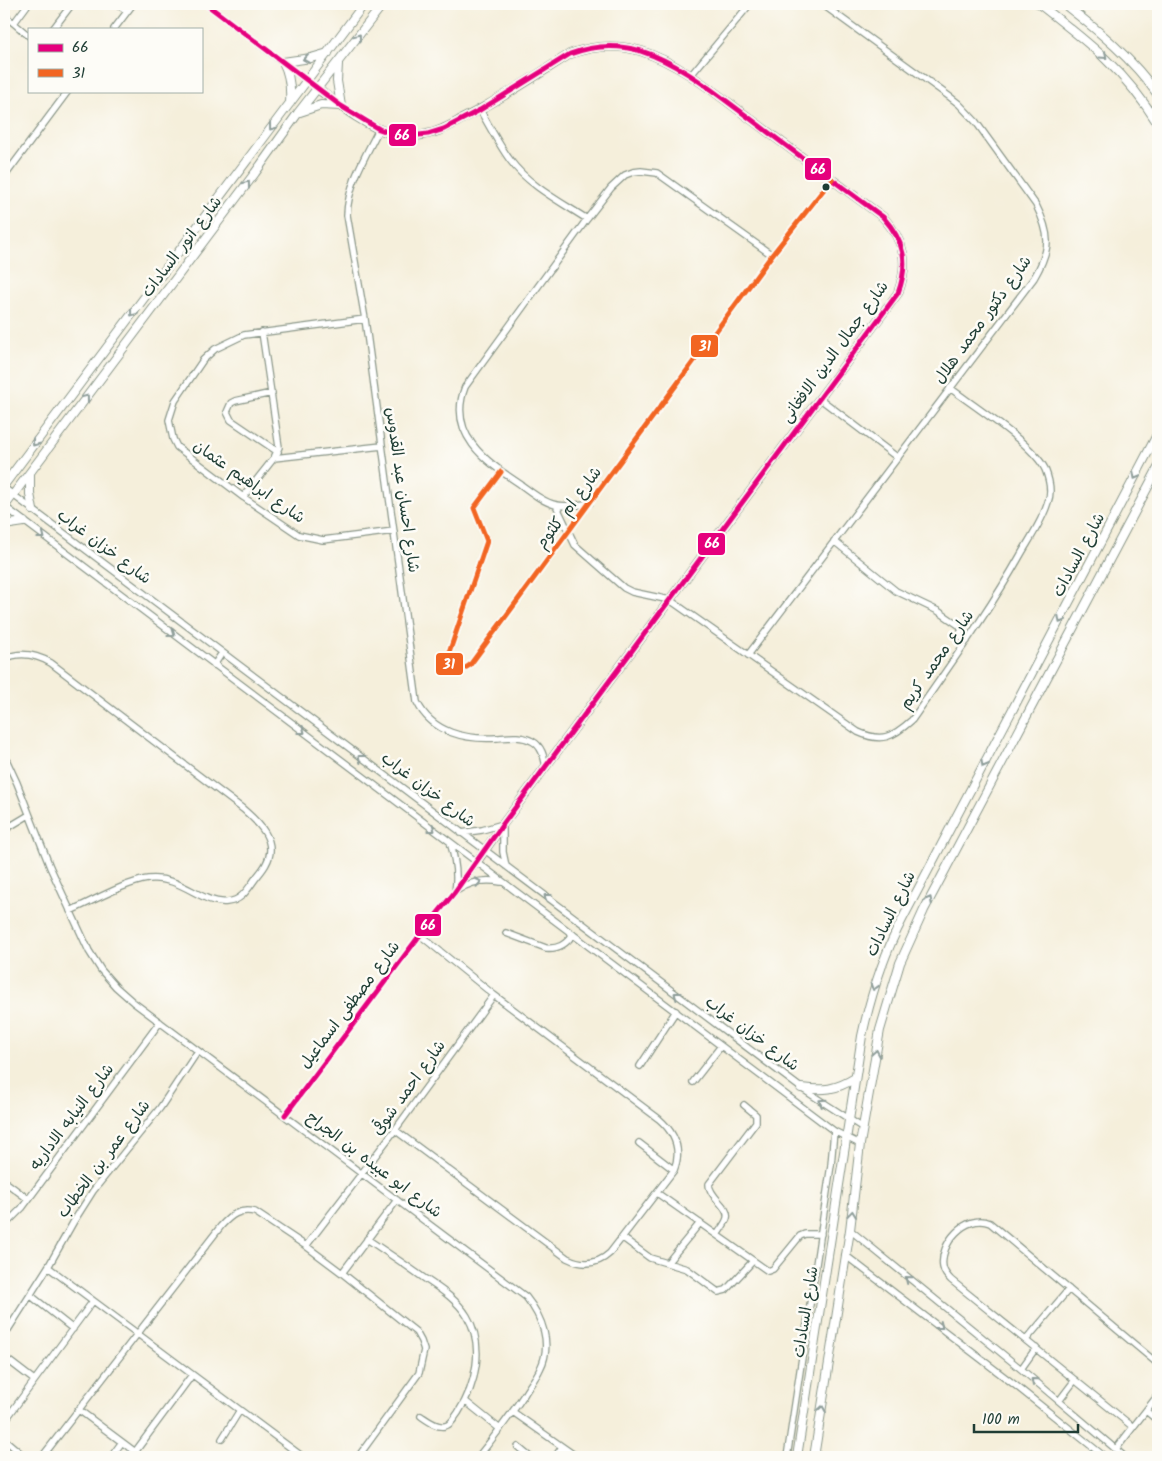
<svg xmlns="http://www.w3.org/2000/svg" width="1162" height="1461" font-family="Kalam,'Playpen Sans Arabic',sans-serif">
  <rect width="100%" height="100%" fill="#fdfcf7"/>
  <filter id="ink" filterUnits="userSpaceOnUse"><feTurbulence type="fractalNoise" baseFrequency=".02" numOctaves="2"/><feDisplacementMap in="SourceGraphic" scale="10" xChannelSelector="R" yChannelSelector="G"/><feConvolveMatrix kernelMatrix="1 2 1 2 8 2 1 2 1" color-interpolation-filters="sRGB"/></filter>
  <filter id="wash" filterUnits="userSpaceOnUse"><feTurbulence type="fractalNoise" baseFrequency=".0096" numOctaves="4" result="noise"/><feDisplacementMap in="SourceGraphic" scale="20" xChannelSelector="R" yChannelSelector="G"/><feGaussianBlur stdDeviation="1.12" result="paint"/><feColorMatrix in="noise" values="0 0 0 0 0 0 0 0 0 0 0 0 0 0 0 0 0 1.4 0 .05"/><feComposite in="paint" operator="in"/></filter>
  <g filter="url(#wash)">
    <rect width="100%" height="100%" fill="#f5efdb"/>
  </g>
  <g filter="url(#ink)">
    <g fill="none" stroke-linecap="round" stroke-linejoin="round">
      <defs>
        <path id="street" d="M117,4L127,11
          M206,4L318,89
          M4,15L29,36
          M14,23L28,4
          M53,29L72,4
          M114,29L133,4
          M691,75L750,4
          M480,110C490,127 499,145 510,160C529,186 561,202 587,219
          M379,129C365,157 348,184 347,215L365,319L417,702C432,733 466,740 497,738C509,737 521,735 532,741C542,746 544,757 546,767
          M4,177L68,91
          M365,319L244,335L215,349L203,360L175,401L169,420L173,439L177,447L243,497L299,535L323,540L394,531
          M272,393L235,401L231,403L227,412L231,420L278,452
          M819,398L898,458
          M274,458L382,446
          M501,472L474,508L487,541L449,653V664C456,673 461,671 470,665L772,255L832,179
          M4,488L801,1088L863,1128
          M243,497L274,458L279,447L262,332
          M590,503C579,505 567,507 556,505C543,502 531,492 520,484C485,461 447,434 465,387L587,219L611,188L625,175L633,172L641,171L657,173L772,255
          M556,505L575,545L624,588L632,592L670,600L858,732C882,743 893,737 912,720C949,666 988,613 1020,556C1029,540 1043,520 1048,502C1052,492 1049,479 1045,469C1033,444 974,406 950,388
          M4,506L834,1131L860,1144
          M834,541L896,591L938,611L963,628L959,635L967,641
          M748,655L1034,278C1051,249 1051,235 1036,205L976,122L959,104L950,97L822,4
          M4,659C20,651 35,654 51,663L243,809C258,822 279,841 266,864C263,870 257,876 253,882C246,892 240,901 227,902C202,905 181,875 148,879C126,882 91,902 70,911
          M214,665L222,653
          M4,755L17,783L50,867L89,951L101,970L116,987L133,1002L526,1297C542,1317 553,1344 540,1369C536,1378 529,1386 524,1395C510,1416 494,1437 478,1457
          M4,830L29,815
          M461,833L482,830L503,824V852L506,866
          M450,842C455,858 458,874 455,891
          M458,890C471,881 486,879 501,882
          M506,933L546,948C558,949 566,945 573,934
          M640,1066L676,1011
          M693,1082L721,1046
          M285,1115L420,935L454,893L476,863
          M395,1130L567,1258C583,1266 597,1265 610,1253L674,1170C682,1150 675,1133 659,1119L494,995L420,935
          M639,1143L674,1170
          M4,1181L28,1199
          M657,1193L768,1271L773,1269L800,1236L805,1234H821
          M4,1226L22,1208L160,1022
          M850,1230L1021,1369L1125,1457
          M717,1235C720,1230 726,1223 727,1218C730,1207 709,1197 709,1184L756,1122V1115L744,1105
          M623,1238L650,1258L687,1269L718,1292L726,1290L753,1261
          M367,1239C385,1251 403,1263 421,1276C437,1287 456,1298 467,1316C485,1346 476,1385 458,1413C454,1418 451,1425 445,1426C437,1428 427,1420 421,1416
          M306,1246L395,1130L494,995
          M845,1255L1015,1385L1105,1457
          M668,1262L700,1223
          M48,1267L303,1457
          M342,1273L397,1200
          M30,1295L73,1329
          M4,1336L48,1267L74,1221L93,1191L160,1108L198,1051
          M1026,1340L1069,1289
          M4,1357L34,1380
          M1021,1369L1036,1348
          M465,1401L500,1429
          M1059,1401L1075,1380
          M79,1410L142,1457
          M1146,1411L1158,1421
          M513,1412L577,1457
          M4,1422L93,1301
          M1133,1427L951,1280C947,1276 944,1273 943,1267C939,1244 966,1213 990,1223L1158,1364
          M4,1439L25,1457
          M222,1439L240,1410
          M518,1447L530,1457
          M1116,1449L1158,1395
          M135,1452L192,1375
          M42,1457L221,1226C231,1215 240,1208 255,1212L306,1246L342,1273L416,1332L421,1341L424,1350L419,1373L358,1457
          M111,1457L122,1442
          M555,1457L562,1447
          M787,1457L831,1165L834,1131"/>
        <path id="secondary" d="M1039,4C1088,42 1125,70 1158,124
          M1064,4C1099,31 1133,59 1158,95
          M318,89C339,105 368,128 393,134C404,136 417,137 427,134C440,132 451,125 462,119C500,100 535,76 570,54C594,45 617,44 641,51C681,64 715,93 748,117C793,151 838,184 883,217C905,242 909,263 898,293L503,824L476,863
          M290,103C291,88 290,75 283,62L311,58L328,53
          M300,112L321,105L341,106L337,81L338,64
          M30,473V494L33,510
          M4,485L364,4
          M4,507L255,173L298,113L383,4
          M4,525L24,522
          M801,1088C823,1091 836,1090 855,1078
          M797,1457L862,1036C871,994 883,956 903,918L1158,433
          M814,1457L850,1230L860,1144L880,1030L900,963L924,910L1158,468"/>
      </defs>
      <use href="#street" stroke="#8a9688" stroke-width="8"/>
      <use href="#secondary" stroke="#8a9688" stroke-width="10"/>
      <use href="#street" stroke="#fff" stroke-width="5.5"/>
      <use href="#secondary" stroke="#fff" stroke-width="8"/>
      <defs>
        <path id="bus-1" d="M206,4L341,106L379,129L393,134L410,136L428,134L444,129L480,110L570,54C594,45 617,44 641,51C681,64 715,93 748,117C793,151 838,184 883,217C905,242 909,263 898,293L503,824L454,893L420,935L285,1115"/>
        <path id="bus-2" d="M501,472L474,508L487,541L449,653V664C456,673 461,671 470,665L772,255L832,179"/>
      </defs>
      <use href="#bus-1" stroke="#fdfcf7" stroke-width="9"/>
      <use href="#bus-2" stroke="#fdfcf7" stroke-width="9"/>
      <use href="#bus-1" stroke="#e5007d" stroke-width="5"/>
      <use href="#bus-2" stroke="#f26522" stroke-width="5"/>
    </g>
    <defs><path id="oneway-chevron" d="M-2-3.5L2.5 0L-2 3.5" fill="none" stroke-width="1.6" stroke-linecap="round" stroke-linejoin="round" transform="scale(1.25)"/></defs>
    <g stroke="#8f9e9a">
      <use href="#oneway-chevron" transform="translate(358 37) rotate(-53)"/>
      <use href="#oneway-chevron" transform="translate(1104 56) rotate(42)"/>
      <use href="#oneway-chevron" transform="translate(306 59) rotate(171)"/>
      <use href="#oneway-chevron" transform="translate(272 127) rotate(127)"/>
      <use href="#oneway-chevron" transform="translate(247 184) rotate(-53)"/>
      <use href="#oneway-chevron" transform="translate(133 313) rotate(127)"/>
      <use href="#oneway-chevron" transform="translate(86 398) rotate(-53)"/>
      <use href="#oneway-chevron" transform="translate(35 443) rotate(127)"/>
      <use href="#oneway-chevron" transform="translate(1136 476) rotate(118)"/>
      <use href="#oneway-chevron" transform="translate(42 536) rotate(38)"/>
      <use href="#oneway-chevron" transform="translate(1061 620) rotate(118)"/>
      <use href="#oneway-chevron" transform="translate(172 634) rotate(36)"/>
      <use href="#oneway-chevron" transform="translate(302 731) rotate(37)"/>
      <use href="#oneway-chevron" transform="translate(361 758) rotate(-143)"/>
      <use href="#oneway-chevron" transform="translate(984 764) rotate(118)"/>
      <use href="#oneway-chevron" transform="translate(432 829) rotate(37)"/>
      <use href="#oneway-chevron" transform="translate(478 882) rotate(-12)"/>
      <use href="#oneway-chevron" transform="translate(547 897) rotate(-143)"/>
      <use href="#oneway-chevron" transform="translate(929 900) rotate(-62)"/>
      <use href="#oneway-chevron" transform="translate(874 987) rotate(107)"/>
      <use href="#oneway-chevron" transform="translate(677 995) rotate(-143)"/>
      <use href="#oneway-chevron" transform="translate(876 1053) rotate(-80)"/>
      <use href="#oneway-chevron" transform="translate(822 1102) rotate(-147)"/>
      <use href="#oneway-chevron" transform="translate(852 1214) rotate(-83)"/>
      <use href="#oneway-chevron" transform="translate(908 1279) rotate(-141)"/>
      <use href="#oneway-chevron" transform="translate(940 1326) rotate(38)"/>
      <use href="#oneway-chevron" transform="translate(1034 1381) rotate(-139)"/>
      <use href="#oneway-chevron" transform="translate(822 1409) rotate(-81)"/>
    </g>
  </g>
  <circle fill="#1f3d34" stroke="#fdfcf7" stroke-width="2" cx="826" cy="187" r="4.5"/>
  <g text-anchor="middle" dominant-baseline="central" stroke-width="5" stroke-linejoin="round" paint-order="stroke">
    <g font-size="16" fill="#1f3d34" stroke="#fdfcf7">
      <text transform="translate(182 247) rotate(-53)">شارع انور السادات</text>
      <text transform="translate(983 320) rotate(-54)">شارع دكتور محمد هلال</text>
      <text transform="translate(835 352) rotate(-54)">شارع جمال الدين الافغانى</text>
      <text transform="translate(249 482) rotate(35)">شارع ابراهيم عثمان</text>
      <text transform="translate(402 490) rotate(82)">شارع احسان عبد القدوس</text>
      <text transform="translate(569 508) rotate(-53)">شارع ام كلثوم</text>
      <text transform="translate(104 547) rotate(37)">شارع خزان غراب</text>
      <text transform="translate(1079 555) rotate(-62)">شارع السادات</text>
      <text transform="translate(937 660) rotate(-55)">شارع محمد كريم</text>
      <text transform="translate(428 790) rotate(37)">شارع خزان غراب</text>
      <text transform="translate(891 914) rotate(-64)">شارع السادات</text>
      <text transform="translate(350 1005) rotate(-53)">شارع مصطفى اسماعيل</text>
      <text transform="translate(752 1034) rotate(37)">شارع خزان غراب</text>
      <text transform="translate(409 1088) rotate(-54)">شارع احمد شوقى</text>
      <text transform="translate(72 1117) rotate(-53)">شارع النيابه الاداريه</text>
      <text transform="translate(104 1159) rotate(-53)">شارع عمر بن الخطاب</text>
      <text transform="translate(374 1165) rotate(37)">شارع ابو عبيده بن الجراح</text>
      <text transform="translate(806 1312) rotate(-81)">شارع السادات</text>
    </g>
  </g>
  <g stroke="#fdfcf7" stroke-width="2">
    <rect x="388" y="123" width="29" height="24" rx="5" fill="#e5007d"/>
    <rect x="804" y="157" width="28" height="24" rx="5" fill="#e5007d"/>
    <rect x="690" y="334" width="29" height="24" rx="5" fill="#f26522"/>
    <rect x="697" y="532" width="29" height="24" rx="5" fill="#e5007d"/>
    <rect x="435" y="652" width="29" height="24" rx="5" fill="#f26522"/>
    <rect x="414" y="913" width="28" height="24" rx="5" fill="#e5007d"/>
  </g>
  <g font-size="14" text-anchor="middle" font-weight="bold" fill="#fff">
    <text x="402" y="140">66</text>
    <text x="818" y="174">66</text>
    <text x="705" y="351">31</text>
    <text x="712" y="548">66</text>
    <text x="449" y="669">31</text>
    <text x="428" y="930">66</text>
  </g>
  <rect width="1162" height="1461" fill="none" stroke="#fdfcf7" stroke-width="20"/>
  <rect x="28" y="28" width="175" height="65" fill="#fdfcf7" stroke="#a4b0a9"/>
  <rect x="38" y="44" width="25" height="8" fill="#e5007d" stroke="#a4b0a9"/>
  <text x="72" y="52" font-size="15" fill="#1f3d34">66</text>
  <rect x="38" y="69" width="25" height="8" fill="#f26522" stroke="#a4b0a9"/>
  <text x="72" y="78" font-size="15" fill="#1f3d34">31</text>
  <path d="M974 1424v8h104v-8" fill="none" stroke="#1f3d34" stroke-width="2.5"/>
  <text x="982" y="1424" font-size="15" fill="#1f3d34" stroke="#fdfcf7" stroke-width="4" paint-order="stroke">100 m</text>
</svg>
